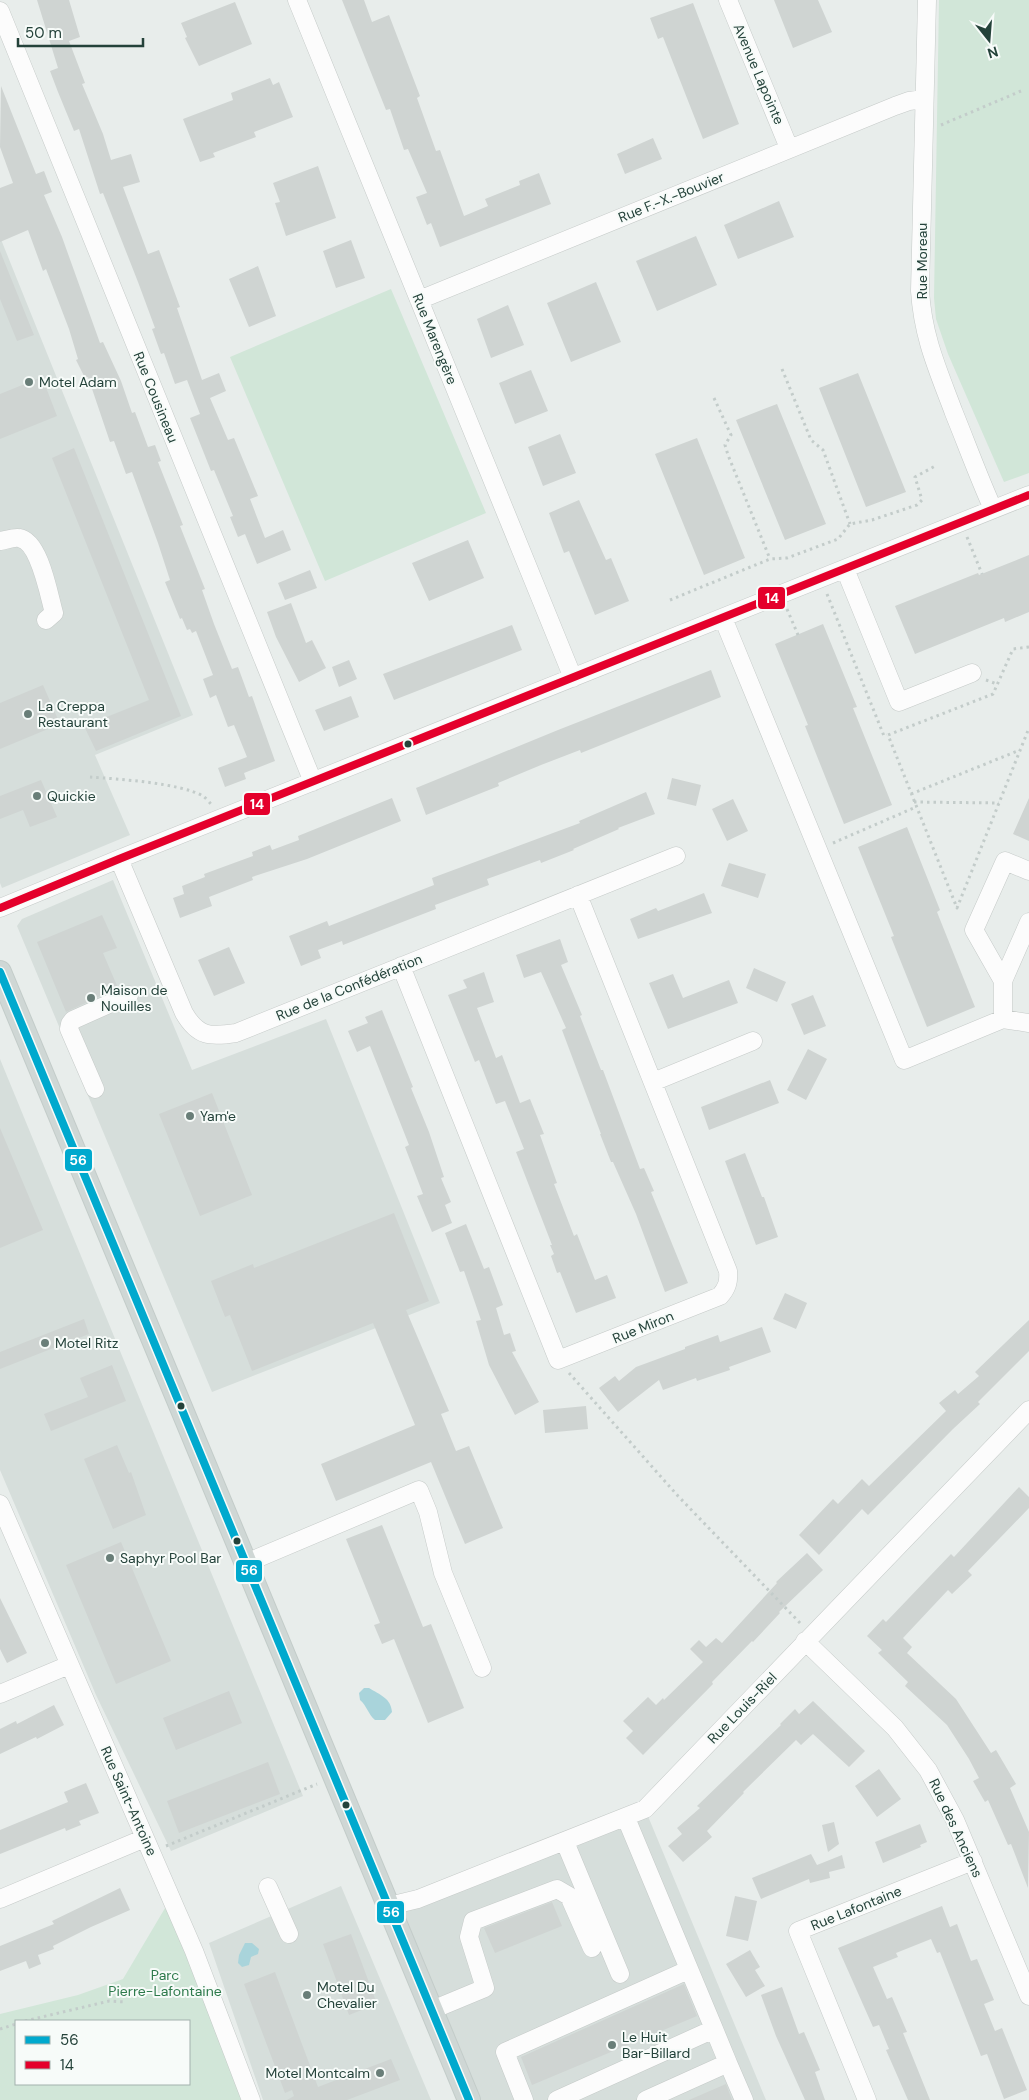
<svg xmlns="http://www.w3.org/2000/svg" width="1029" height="2100" font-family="'DM Sans',sans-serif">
  <rect width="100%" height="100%" fill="#e8edeb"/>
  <path fill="#d6dedb" d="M0,237L193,715L95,755L130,835L2,888L0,883Z
    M113,880L192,1070L326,1019L440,1303L212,1392L17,926L22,919Z
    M0,1059L303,1796L171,1851L96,1695L0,1470Z
    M645,1809L766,2100H469L389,1906Z
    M341,1886L431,2100H263L209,1943Z"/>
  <path fill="#d1e6d8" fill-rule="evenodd" d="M939,0H1029V473L1004,482L948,354L936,319L934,298Z
    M391,289L486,513L325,581L230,357Z
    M171,1898L251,2100H0V2014L78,1995L123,1979ZM16,2021H189V2084H16Z"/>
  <path fill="#a9d4db" d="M369,1688C380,1695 391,1698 392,1712L385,1720H375C368,1714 367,1706 360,1700L359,1693L364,1688Z
    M245,1943H252L259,1949L258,1954L251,1957L249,1965L242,1967L238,1963L239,1955Z"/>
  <path fill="#cfd4d2" d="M37,0H69L80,37L69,41L85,83L82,84L103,134L111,160L131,154L140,182L123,187L148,254L159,250L180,307L177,308L202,380L219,373L226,391L210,398L228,440L234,438L258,496L250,499L265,538L283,530L291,550L257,564L245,534L238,537L230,517L233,516L214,470L211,471L190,418L200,414L187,380L175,384L164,353L161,354L152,329L155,328L138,282L103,193L100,194L79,129L74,131L58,92L50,71L58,68Z
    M342,0H364L372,22L389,15L420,96L417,98L436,151L440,150L464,216L488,206L485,199L520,185L519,181L539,173L551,204L440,247L431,223L427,225L416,197L427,193L408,149L404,150L390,109L386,110Z
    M774,0H818L832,32L793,48Z
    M235,2L252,44L199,66L185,38L187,37L181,23Z
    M693,3L739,124L703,139L663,37L658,39L650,18Z
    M270,78L273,85L279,82L293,117L254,132L256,137L213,153L215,157L200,162L183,119L233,100L231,93Z
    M1,86L36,174L44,171L52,192L44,195L62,237L100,343L103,342L121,381L132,413L135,412L148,447L155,445L161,461L158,462L183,525L180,526L205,589L202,590L214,624L232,669L238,667L249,697L252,696L275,761L244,773L246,779L225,787L218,768L247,757L234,725L228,727L216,695L210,698L203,679L213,675L196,631L192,633L190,629L187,630L182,618L180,619L165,582L170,580L158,543L132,472L126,474L114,441L110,442L88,377L85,378L76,360L78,359L69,329L46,269L43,271L28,230L0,242V188L13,183L0,147Z
    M653,138L662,159L625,174L617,154Z
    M318,166L336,218L286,236L275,203L280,202L273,183Z
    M779,201L794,237L738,259L724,225Z
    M696,236L717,285L657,311L636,261Z
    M351,240L365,278L336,288L323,251Z
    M0,251L34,335L17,341L0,299Z
    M258,266L276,316L249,327L229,279Z
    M596,282L621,342L571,362L547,303Z
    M508,305L524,345L491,358L477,319Z
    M531,370L548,411L515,424L499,383Z
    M858,373L906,492L866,507L819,388Z
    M42,377L57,416L0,439V394Z
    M777,404L826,524L785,540L736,420Z
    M560,434L576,473L543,486L528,447Z
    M697,438L745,558L704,575L655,454Z
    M74,448L181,716L96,751L84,726L149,700L52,458Z
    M579,500L606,560L611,558L629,601L595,615L569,551L564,553L549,513Z
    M468,540L484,578L429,601L412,563Z
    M1029,555V612L1005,622L1004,618L915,654L895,606L978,573L979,575Z
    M310,570L317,588L285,600L278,583Z
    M291,603L306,643L312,640L326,668L299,682L276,637L267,612Z
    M823,624L857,707L853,708L892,805L844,824L805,726L808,725L775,644Z
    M512,625L522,650L394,700L383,674Z
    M349,660L357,679L339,687L332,667Z
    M711,670L721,697L581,753L580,750L541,765L498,783L499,786L426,815L416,788L558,730Z
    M43,685L60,724L0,749V703Z
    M351,696L359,717L324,731L315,710Z
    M672,778L701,785L696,806L667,799Z
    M41,780L57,817L30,827L23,810L0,819V796Z
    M646,792L655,814L618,828L619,829L573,849L574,850L541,863L540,860L487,879L489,885L435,905L436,909L343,945L342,941L318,950L321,958L301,966L289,936L327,921L329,926L434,885L432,878L580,823L579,821Z
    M392,798L401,821L307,859L252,877L253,880L209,897L212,906L180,918L173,898L184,894L182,886L205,877L204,874L253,856L252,852L270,845L272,850L299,840L298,836Z
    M1029,798V841L1013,834Z
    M733,799L748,831L727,841L712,809Z
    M907,827L940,910L937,912L975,1007L927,1027L891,937L894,936L858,847Z
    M729,863L766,874L758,898L721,886Z
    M704,893L712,913L638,939L630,919L656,908L658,911Z
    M102,915L117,948L103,953L118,988L66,1012L37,942Z
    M560,939L568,962L561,965L582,1015L580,1016L601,1070H603L640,1169L644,1168L654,1191L651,1192L688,1283L665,1292L636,1214L613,1162H611L600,1134H601L562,1030L566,1028L541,972L524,978L516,955Z
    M229,947L245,983L214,996L198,960Z
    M754,968L786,982L777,1002L746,988Z
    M484,972L494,1002L477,1008L496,1058L502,1055L520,1103L530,1099L544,1134L540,1135L557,1183L554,1184L574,1236L577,1234L595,1280L607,1275L616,1298L576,1313L560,1272L557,1273L551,1256L554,1254L550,1245H552L516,1152L524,1149L505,1101L496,1104L479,1060L475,1062L448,995L467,988L463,980Z
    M673,974L683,998L729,980L738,1003L668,1029L649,983Z
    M813,995L826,1026L804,1035L791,1004Z
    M382,1010L413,1087L411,1088L429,1132L444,1177L441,1178L451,1202L445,1205L452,1223L432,1232L417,1196L423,1194L405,1147L409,1145L370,1046L357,1052L348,1031L368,1023L365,1017Z
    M808,1049L827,1059L806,1100L787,1090Z
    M770,1080L779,1103L709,1130L701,1107Z
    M212,1093L252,1195L200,1216L159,1114Z
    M0,1128L43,1230L0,1248Z
    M745,1153L762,1197H764L778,1237L756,1245L725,1161Z
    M394,1213L429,1301L406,1310L449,1411L441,1414L456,1451L469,1446L503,1528L465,1544L431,1462L336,1501L321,1464L415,1425L373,1323L252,1371L230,1315L225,1317L211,1281L253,1264L254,1268Z
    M466,1224L484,1269L489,1267L503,1305L496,1308L504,1335L510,1333L516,1351L512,1352L539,1402L515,1415L489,1365L476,1321L481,1320L464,1271L460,1272L445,1233Z
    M785,1293L807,1303L796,1329L773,1319Z
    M84,1319L89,1334L0,1369V1352Z
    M1029,1320V1351L978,1402L980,1404L953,1429L868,1515L862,1509L819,1555L799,1535L833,1499L838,1504L862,1479L869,1486L946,1411L939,1403L955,1390L958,1394L979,1376L975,1372Z
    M762,1327L771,1352L729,1367L730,1370L697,1381L696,1378L663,1390L659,1380L618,1412L599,1388L615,1376L619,1381L636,1367L685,1349V1347L718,1335L720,1342Z
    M112,1365L126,1401L51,1431L44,1414L88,1397L80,1378Z
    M586,1406L588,1429L545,1433L543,1410Z
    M117,1445L129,1473L131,1472L146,1515L113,1529L84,1459Z
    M1019,1487L1029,1497V1508L968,1571L972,1575L952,1594L948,1590L903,1638L912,1647L907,1653L956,1699L991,1753L996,1750L1016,1784L1010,1788L1029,1832L1028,1888L1011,1844L1008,1845L988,1800L985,1802L973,1781L979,1778L969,1759L947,1725L905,1686L908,1682L878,1653L882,1650L867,1636L883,1619L886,1622L951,1554L954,1557Z
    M382,1525L423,1627L431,1624L464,1708L428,1723L394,1639L382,1644L374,1625L380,1623L346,1539Z
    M121,1542L171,1661L116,1684L66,1565Z
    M807,1553L823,1570L779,1612L780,1613L753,1642L752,1641L712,1682L713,1684L643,1755L626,1738L633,1731L623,1721L648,1697L656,1705L663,1698L664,1700L703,1662L690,1649L699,1640L706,1647L716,1638L722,1643L777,1583L776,1582Z
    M0,1598L27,1653L7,1663L0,1649Z
    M229,1691L242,1723L176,1750L163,1718Z
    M813,1701L865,1751L849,1767L813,1734L801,1745L796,1740L743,1792L744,1793L707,1831L712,1837L683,1862L668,1846L682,1834L677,1828L700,1808L697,1806L781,1725L780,1724L795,1709L799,1714Z
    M54,1705L64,1725L37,1739L36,1737L0,1754V1729L16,1721L17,1724Z
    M268,1762L280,1794L179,1833L167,1801Z
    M879,1769L901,1799L877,1817L855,1786Z
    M86,1783L99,1813L79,1821L81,1825L66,1831L65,1828L0,1854V1830L68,1802L64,1792Z
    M834,1822L839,1844L828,1852L822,1825Z
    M920,1824L927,1842L920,1845L921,1847L883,1863L875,1842Z
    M811,1854L817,1865L842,1855L845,1868L829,1872L830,1878L810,1883L809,1879L761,1899L752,1878Z
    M120,1888L130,1910L91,1927L53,1946L54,1949L38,1955L41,1964L29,1969L26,1961L0,1971V1946L54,1924L52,1921Z
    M735,1896L757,1901L748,1941L726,1936Z
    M552,1902L562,1926L495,1953L484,1928Z
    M942,1906L950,1927L957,1924L971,1961L977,1959L994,2000L984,2004L995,2031L1002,2028L1027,2090L1004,2099L987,2054L981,2056L940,1952L937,1953L931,1939L896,1953L898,1957L873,1967L887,1999L892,1997L907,2032L903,2033L930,2100H908L886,2050L889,2049L879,2025L873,2027L838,1948Z
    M351,1934L377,2004L349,2015L323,1944Z
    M750,1950L760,1967L755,1970L765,1986L746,1997L726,1964Z
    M275,1972L318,2087L391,2059L400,2080L347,2100H287L294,2096L292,2090L285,2093L244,1984Z
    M684,1984L697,2016L532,2085L521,2057Z
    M782,1987L799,2034L804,2032L820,2070L815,2072L825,2100H805L776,2036L761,1995Z
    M726,2084L732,2100H689Z"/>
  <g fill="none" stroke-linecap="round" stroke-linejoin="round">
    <defs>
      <path id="minor" d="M297,0L573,678
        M728,0L789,148
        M927,0L920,291C923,338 938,370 954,413C967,445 979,478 993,509
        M0,11L313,782
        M419,300L895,106L909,101L924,99
        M0,541C6,540 14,537 19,538C40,541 49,596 54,613L46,620
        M845,569L899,702L972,673
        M723,618L904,1060L1003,1019L1029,1023
        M119,859L184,1013C198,1037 210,1037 236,1033L676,856
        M0,908L119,859L1029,495
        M401,966L558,1360L720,1296C727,1288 729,1282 728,1271L578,895
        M1003,981L974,930L1005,861L1029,871
        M1003,1019V981L1029,922
        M653,1082L753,1041
        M95,1089L69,1029L70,1024L73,1020L129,995
        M0,1504L194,1951L251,2100
        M246,1563L419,1490L428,1512L443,1573L482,1668
        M805,1641L895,1728L928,1770L955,1820L1029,1996
        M0,1694L69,1665
        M626,1818L714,2029
        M565,1842L620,1974
        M268,1887L289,1934
        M0,1899L145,1838
        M389,1906L418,1899L645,1809L1029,1410
        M432,2010L485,1988L469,1937L473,1921L557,1889L569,1896L592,1948
        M728,2063L744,2100
        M524,2100L505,2052L688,1970
        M557,2100L714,2029L728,2063L646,2100
        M867,2100L798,1931L973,1861"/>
      <path id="major" d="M0,972L469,2100"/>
    </defs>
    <use href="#minor" stroke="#c5cac8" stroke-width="19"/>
    <use href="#major" stroke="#c3ccc9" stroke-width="24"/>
    <path stroke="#c3ccca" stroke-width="3" stroke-dasharray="2.5 4" stroke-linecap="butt" d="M941,125L1021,91
      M782,369L811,440L823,450L850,524
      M714,398L731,435L725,445L728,455L770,559
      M967,537L982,574
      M827,594L884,736L887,735
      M670,600L770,559L787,558L838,539L850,524L872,520L917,505L922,500L915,477L937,465
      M787,609L798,635
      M1029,647L1013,649L993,694L888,735L957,908L1029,728
      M986,680L997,684
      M90,777C118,779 180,783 203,796C206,798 209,802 211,804
      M911,794L1020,750
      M914,802L999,803
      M833,843L916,807
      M569,1373L678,1496L801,1624
      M166,1846L317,1784
      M25,2021L109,2001L125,2002
      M0,2029L16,2024"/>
    <use href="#minor" stroke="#fcfcfc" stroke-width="18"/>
    <use href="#major" stroke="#cfd7d5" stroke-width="22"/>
    <defs>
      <path id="bus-1" d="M0,972L469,2100"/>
      <path id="bus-2" d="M0,908L119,859L1029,495"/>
    </defs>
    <use href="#bus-1" stroke="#f7fbf9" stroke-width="11"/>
    <use href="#bus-2" stroke="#f7fbf9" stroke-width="11"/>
    <use href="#bus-1" stroke="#00a9ce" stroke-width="8"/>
    <use href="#bus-2" stroke="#e4002b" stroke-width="8"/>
  </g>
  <g fill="#697e78" stroke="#f7fbf9" stroke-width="2">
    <circle cx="29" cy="382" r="5"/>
    <circle cx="28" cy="714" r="5"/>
    <circle cx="37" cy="796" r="5"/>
    <circle cx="91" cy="998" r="5"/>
    <circle cx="190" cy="1116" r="5"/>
    <circle cx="45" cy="1343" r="5"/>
    <circle cx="110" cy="1558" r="5"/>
    <circle cx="307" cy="1995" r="5"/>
    <circle cx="612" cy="2045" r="5"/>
    <circle cx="380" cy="2073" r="5"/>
  </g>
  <g fill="#24423a" stroke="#f7fbf9" stroke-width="2">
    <circle cx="408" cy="744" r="4.5"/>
    <circle cx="181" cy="1406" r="4.5"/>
    <circle cx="237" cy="1541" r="4.5"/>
    <circle cx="346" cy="1805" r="4.5"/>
  </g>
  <g text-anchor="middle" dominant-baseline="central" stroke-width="4" stroke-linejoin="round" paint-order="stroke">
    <g font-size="14" fill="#24423a" stroke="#f7fbf9">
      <text transform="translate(759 74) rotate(67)">Avenue Lapointe</text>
      <text transform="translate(671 197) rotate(-22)">Rue F.-X.-Bouvier</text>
      <text transform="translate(922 261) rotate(-90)">Rue Moreau</text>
      <text transform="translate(435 339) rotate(68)">Rue Marengère</text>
      <text transform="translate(156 397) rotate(68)">Rue Cousineau</text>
      <text transform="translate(349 987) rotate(-22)">Rue de la Confédération</text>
      <text transform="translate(643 1327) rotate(-22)">Rue Miron</text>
      <text transform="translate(742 1708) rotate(-46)">Rue Louis-Riel</text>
      <text transform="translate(129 1801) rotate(66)">Rue Saint-Antoine</text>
      <text transform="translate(956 1828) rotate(65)">Rue des Anciens</text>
      <text transform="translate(856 1908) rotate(-22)">Rue Lafontaine</text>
    </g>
    <g font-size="14" fill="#24423a" stroke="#f7fbf9" text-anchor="start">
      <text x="39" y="382">Motel Adam</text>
      <text x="38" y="706">La Creppa<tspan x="38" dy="16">Restaurant</tspan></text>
      <text x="47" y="796">Quickie</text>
      <text x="101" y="990">Maison de<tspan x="101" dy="16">Nouilles</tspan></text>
      <text x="200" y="1116">Yam'e</text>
      <text x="55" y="1343">Motel Ritz</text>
      <text x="120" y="1558">Saphyr Pool Bar</text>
      <text x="317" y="1987">Motel Du<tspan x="317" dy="16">Chevalier</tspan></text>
      <text x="622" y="2037">Le Huit<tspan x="622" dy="16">Bar-Billard</tspan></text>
      <text x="370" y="2073" text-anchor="end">Motel Montcalm</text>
    </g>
    <g font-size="14" fill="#2d7a4b" stroke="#f7fbf9">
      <text x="165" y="1975">Parc<tspan x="165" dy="16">Pierre-Lafontaine</tspan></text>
    </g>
  </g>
  <g stroke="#f7fbf9" stroke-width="2">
    <rect x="757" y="586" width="29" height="24" rx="5" fill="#e4002b"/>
    <rect x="243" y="792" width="28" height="24" rx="5" fill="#e4002b"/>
    <rect x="64" y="1148" width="29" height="24" rx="5" fill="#00a9ce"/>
    <rect x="235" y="1559" width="28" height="24" rx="5" fill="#00a9ce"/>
    <rect x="376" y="1900" width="29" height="24" rx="5" fill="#00a9ce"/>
  </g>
  <g font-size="14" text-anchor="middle" font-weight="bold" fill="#fff">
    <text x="772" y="603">14</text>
    <text x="257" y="809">14</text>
    <text x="78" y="1165">56</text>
    <text x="249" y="1575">56</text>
    <text x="391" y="1917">56</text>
  </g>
  <rect x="15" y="2020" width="175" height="65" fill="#f7fbf9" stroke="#a3b1ad"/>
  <rect x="25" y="2036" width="25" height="8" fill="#00a9ce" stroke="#a3b1ad"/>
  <text x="60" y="2045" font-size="15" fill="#24423a">56</text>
  <rect x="25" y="2061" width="25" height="8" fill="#e4002b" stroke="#a3b1ad"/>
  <text x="60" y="2070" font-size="15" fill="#24423a">14</text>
  <g transform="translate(989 40) rotate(163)" stroke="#f7fbf9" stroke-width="4" paint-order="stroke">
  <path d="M0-4L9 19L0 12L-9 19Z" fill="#24423a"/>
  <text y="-8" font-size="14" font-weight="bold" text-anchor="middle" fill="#24423a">N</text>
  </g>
  <path d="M18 38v8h125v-8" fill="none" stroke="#24423a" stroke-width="2.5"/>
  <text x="25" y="38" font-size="15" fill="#24423a" stroke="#f7fbf9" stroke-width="4" paint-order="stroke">50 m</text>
</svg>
